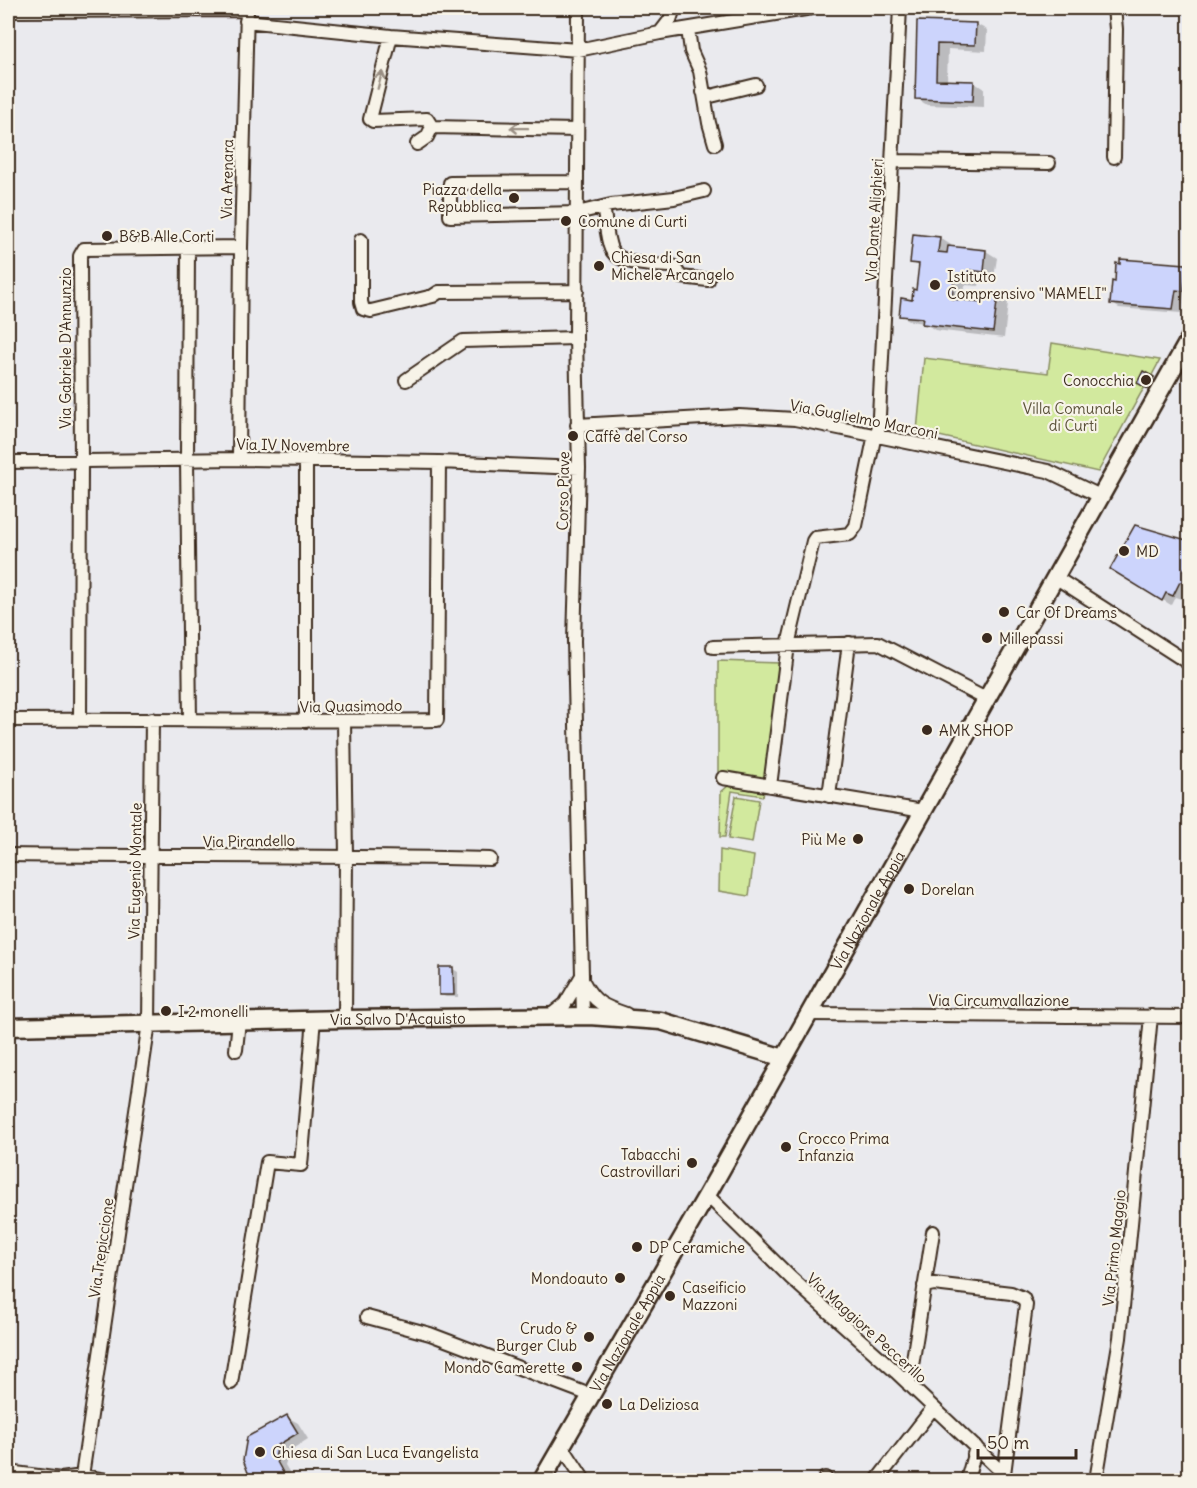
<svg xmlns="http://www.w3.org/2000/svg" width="1197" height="1488" font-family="Delius,sans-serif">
  <rect width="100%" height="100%" fill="#eaeaee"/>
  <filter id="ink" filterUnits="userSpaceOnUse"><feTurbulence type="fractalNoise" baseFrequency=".0167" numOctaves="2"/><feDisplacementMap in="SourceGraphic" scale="12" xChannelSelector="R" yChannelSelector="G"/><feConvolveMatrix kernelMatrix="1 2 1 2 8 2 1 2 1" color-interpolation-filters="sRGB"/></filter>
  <g filter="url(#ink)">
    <path fill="#d2e99e" stroke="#868a5e" stroke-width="1.5" d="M976,8H1078V12Z
      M1052,343L1160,360L1152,375L1154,377L1148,389L1145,387L1141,393L1098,472L917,431L924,358L1048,373Z
      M718,661L781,663L765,779L718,773Z
      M728,786L764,792L763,796L732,791L725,837H720L721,792Z
      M736,796L759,800L752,843L728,839Z
      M720,850L754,856L749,896L719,891Z"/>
    <path fill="#0003" d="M919,22L976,24L987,30L986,51L948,49L947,82H973L984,89V107L927,105L916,98Z
      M940,238L951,245L950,247L986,251L997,258L994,277L981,276L979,286L965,285L963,302L985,304L997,297L1008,303L1004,338L935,330L924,323L911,321L900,315L913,301L918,291L920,267L912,262Z
      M1186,266L1190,268V294H1184L1181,313L1119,308L1111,303L1116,283Z
      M1144,373L1155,380L1150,388L1139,382Z
      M1190,543V586L1181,599L1175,597L1171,605L1112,569Z
      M453,969L458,972V997H446L441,995Z
      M287,1417L298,1423L308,1439L289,1451L285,1465L294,1480H253L249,1474Z"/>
    <path fill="#ccd4fc" stroke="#3b2a1e" stroke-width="1.5" d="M917,21L976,23L975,45L937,44L936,80L974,81L973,101L915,99Z
      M913,234L940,237L938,252L947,253L948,246L986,250L984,272L970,270L969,281L954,279L952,299L983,302L984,294L998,295L993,332L922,324L923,318L899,316L901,298L912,300L913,289L916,290L919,264L910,263Z
      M1120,259L1186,264L1184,291L1176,290L1173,309L1110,304L1112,281L1115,282L1116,263L1120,264Z
      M1143,371L1154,377L1148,389L1137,383Z
      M1135,525L1190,541V560L1184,569L1190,573V580L1189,582L1185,580L1183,583L1180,582L1173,596L1166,593L1162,601L1110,569Z
      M439,967H453L454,995H439Z
      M287,1415L298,1433L278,1445L275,1458L287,1480H251L243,1460L247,1437Z"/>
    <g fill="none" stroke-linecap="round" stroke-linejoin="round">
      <defs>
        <path id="street" d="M578,8L576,338L579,468L574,641L583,1016
          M1114,8L1116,29L1114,157
          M8,11L246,10
          M246,21L391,36L578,50L660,33L812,8
          M688,29L691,51L700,71L709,123L715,144
          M660,33L670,20L674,8
          M391,36L370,119L373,121L427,119L432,127L577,130
          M703,92L711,96L756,85
          M417,144L427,137L432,127
          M892,161L1049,163
          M577,182L450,183V216L577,213L611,205L674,198L704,191
          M603,207C606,220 606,237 611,249C619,266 657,265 673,266L681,277L708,280
          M361,240V302L363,309L371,311L433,296L439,292L577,291
          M188,247L187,460L190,720
          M406,380L463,341L576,338
          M577,425L739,416L795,419L1048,471L1100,496
          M878,435L900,8
          M239,459L241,247L247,8
          M306,460V721
          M8,462L239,459L439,462L579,468
          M1055,577L1190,664
          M713,647L878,643L986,699
          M8,720C151,719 294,722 437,720L439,462
          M80,720L81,461L80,256L84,249L241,247
          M344,721L346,855L345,1019
          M723,778L923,811
          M770,786L788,645L813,541L815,538L850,534L856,526L875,434
          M829,796L849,643
          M8,855C169,857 329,855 490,859
          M584,983C594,1003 605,1007 626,1014
          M809,1014L1190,1017
          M551,1015L565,1004L581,977
          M236,1050L239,1021
          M707,1195L791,1278L896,1372L1010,1480
          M924,1286L934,1284L1011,1293L1023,1298L1026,1305L1004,1474
          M367,1317L430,1334L590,1395
          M231,1383L267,1162L301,1165L314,1019
          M909,1385L933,1232
          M562,1446L584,1480
          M8,1472L61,1479L82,1476L106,1480
          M82,1476L149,1023L152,719
          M825,1478L827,1480
          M877,1480L933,1408
          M967,1480L976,1447
          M1096,1480L1120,1338L1151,1016"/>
        <g id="secondary">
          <path id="s1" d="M8,1027L345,1019L589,1016L661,1021L784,1058"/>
          <path id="s2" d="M542,1480L707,1195L1190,338"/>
        </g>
      </defs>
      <use href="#street" stroke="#3b2a1e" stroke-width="16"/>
      <use href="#secondary" stroke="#3b2a1e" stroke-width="21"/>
      <use href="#street" stroke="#f7f3e8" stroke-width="12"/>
      <use href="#secondary" stroke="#f7f3e8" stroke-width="16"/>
    </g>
    <defs><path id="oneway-shaft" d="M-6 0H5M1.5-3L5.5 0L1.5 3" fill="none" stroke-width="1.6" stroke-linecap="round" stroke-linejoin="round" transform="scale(1.5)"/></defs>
    <g stroke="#998e83">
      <use href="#oneway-shaft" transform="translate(380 80) rotate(-75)"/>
      <use href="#oneway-shaft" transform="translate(519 128) rotate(-179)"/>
    </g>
  </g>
  <g fill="#3b2a1e" stroke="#f7f3e8" stroke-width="2">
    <circle cx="514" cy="198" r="6"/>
    <circle cx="566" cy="221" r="6"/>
    <circle cx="107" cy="236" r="6"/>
    <circle cx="599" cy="266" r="6"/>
    <circle cx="935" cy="285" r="6"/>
    <circle cx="1146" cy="380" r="6"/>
    <circle cx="573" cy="436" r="6"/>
    <circle cx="1124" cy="551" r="6"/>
    <circle cx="1004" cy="612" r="6"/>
    <circle cx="987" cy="638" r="6"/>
    <circle cx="927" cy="730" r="6"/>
    <circle cx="858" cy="839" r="6"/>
    <circle cx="909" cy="889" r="6"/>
    <circle cx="166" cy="1011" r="6"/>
    <circle cx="786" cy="1147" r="6"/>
    <circle cx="692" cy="1163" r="6"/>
    <circle cx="637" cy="1247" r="6"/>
    <circle cx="620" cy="1278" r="6"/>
    <circle cx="670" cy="1296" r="6"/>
    <circle cx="589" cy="1337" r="6"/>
    <circle cx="577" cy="1367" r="6"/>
    <circle cx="607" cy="1404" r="6"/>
    <circle cx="260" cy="1452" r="6"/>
  </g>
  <g text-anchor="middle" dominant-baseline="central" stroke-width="4.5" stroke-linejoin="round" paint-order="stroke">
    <g font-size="15" fill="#3b2a1e" stroke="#f7f3e8">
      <text transform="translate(227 179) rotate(-89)">Via Arenara</text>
      <text transform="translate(874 220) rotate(-87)">Via Dante Alighieri</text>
      <text transform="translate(65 348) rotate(-90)">Via Gabriele D'Annunzio</text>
      <text transform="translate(864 419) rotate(11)">Via Guglielmo Marconi</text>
      <text transform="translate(293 445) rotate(1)">Via IV Novembre</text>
      <text transform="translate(563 491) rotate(-89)">Corso Piave</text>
      <text transform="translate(351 706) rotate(-1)">Via Quasimodo</text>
      <text transform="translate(249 841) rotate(-1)">Via Pirandello</text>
      <text transform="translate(135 871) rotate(-89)">Via Eugenio Montale</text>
      <text stroke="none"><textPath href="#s2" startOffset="656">Via Nazionale Appia</textPath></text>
      <text x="999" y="1000">Via Circumvallazione</text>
      <text stroke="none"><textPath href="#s1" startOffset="390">Via Salvo D'Acquisto</textPath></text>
      <text transform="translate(101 1248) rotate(-82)">Via Trepiccione</text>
      <text transform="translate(1114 1248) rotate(-84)">Via Primo Maggio</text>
      <text transform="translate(867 1328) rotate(42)">Via Maggiore Peccerillo</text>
      <text stroke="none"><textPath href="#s2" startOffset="170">Via Nazionale Appia</textPath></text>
    </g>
    <g font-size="15" fill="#3b2a1e" stroke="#f7f3e8" text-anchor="start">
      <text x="502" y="189" text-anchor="end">Piazza della<tspan x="502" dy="17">Repubblica</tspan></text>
      <text x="578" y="221">Comune di Curti</text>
      <text x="119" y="236">B&amp;B Alle Corti</text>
      <text x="611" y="257">Chiesa di San<tspan x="611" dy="17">Michele Arcangelo</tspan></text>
      <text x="947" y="276">Istituto<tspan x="947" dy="17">Comprensivo "MAMELI"</tspan></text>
      <text x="1134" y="380" text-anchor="end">Conocchia</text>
      <text x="585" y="436">Caffè del Corso</text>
      <text x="1136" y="551">MD</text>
      <text x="1016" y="612">Car Of Dreams</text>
      <text x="999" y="638">Millepassi</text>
      <text x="939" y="730">AMK SHOP</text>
      <text x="846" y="839" text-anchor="end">Più Me</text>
      <text x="921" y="889">Dorelan</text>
      <text x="178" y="1011">I 2 monelli</text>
      <text x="798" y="1138">Crocco Prima<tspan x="798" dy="17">Infanzia</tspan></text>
      <text x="680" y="1154" text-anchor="end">Tabacchi<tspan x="680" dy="17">Castrovillari</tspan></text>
      <text x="649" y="1247">DP Ceramiche</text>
      <text x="608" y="1278" text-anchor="end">Mondoauto</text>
      <text x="682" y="1287">Caseificio<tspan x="682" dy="17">Mazzoni</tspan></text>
      <text x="577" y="1328" text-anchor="end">Crudo &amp;<tspan x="577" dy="17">Burger Club</tspan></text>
      <text x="565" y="1367" text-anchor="end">Mondo Camerette</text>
      <text x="619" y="1404">La Deliziosa</text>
      <text x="272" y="1452">Chiesa di San Luca Evangelista</text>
    </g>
    <g font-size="15" fill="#595038" stroke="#f7f3e8">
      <text x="1073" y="408">Villa Comunale<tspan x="1073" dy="17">di Curti</tspan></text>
    </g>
  </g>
  <rect width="1197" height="1488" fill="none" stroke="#f7f3e8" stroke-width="30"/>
  <rect x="15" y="15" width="1167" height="1458" fill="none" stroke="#3b2a1e" stroke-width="2" filter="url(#ink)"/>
  <path d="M978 1449v9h98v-9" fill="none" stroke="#3b2a1e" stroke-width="3"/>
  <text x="987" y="1449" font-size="18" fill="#3b2a1e" stroke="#f7f3e8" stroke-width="4.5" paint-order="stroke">50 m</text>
</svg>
